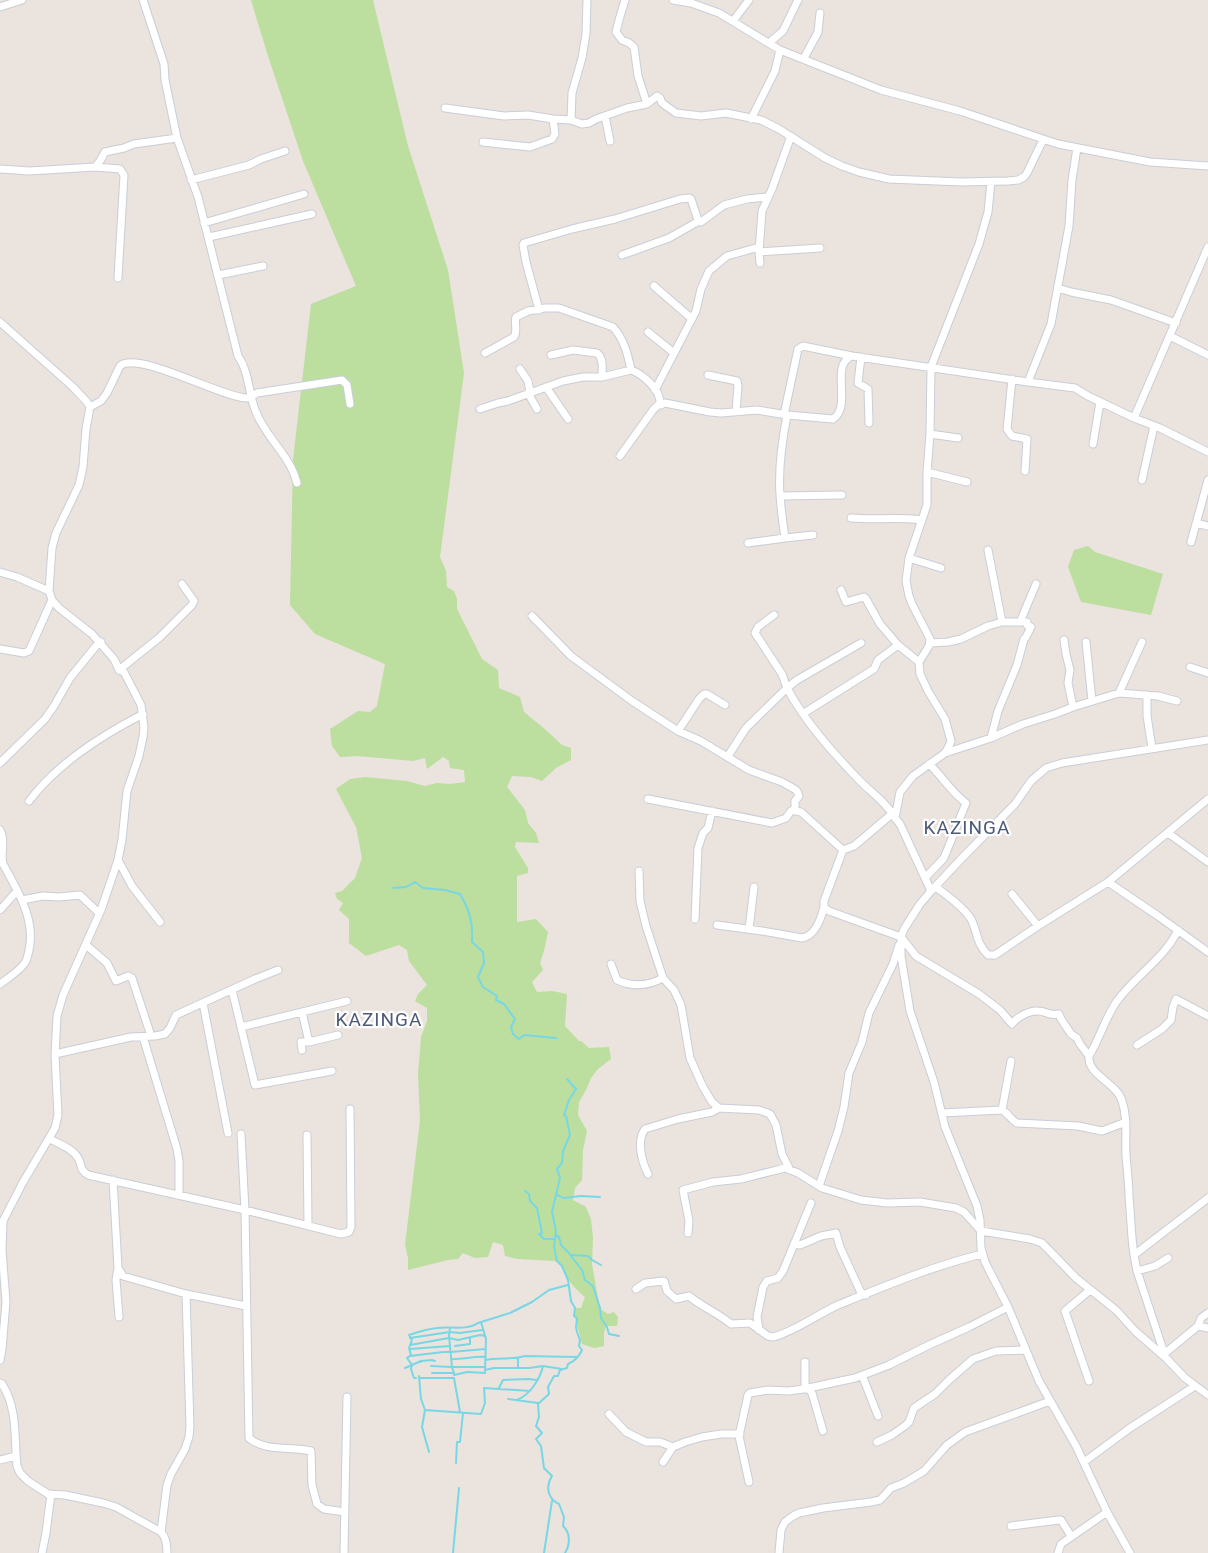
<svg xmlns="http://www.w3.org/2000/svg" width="1208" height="1553" font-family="Roboto,sans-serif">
  <rect width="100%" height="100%" fill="#ebe3dd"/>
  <path fill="#bcde9e" d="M251,0H373L408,146L448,270L464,373L440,557L446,571L447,587L454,591L457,599V609L482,659L498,670L499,688L520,697L524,712L546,730L562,745L571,748V760L556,768L542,781L531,777L512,776L507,787L525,810L528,823L536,833L539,843L516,842L515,847L528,868V873L517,876V922L536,919L548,932L544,951L540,963L543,970L532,982L537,992L552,991L567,994L565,1026L579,1041H581L589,1048L609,1047L611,1059L598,1069L591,1078L586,1090L579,1102L578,1115L587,1131L583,1150L582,1180L575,1188L573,1200L586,1207L591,1219L593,1238L592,1264L600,1309L608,1314L614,1312L618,1317L617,1326H606L604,1333V1346L594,1348L582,1344L575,1317V1308H581L585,1297C576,1290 564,1277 562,1266L555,1261L517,1259L505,1256L503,1245L493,1242L488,1257L475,1258L463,1253L458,1259L448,1260L408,1270V1258L405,1245L420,1120L418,1074L421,1037L427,1021V1008L415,1001L418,994L427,985L409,961L407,950L399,945L366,956L349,943V919L339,910L343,903L337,899L335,893L342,891L355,878L362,858L356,827L336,789L350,779L365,777L407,781L425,786L437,783L450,784L465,782L464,770L450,768L449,761L443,757L427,769L425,758L413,761L358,756L340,757L332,746L330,729L358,711L370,712L377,706L385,664L315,634L290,605L293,460L311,304L356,286L303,161L268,56Z
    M1088,546L1095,552L1163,574L1151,615L1081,602L1068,567L1074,550Z"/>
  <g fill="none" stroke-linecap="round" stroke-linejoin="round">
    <path stroke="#78d7e5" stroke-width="2" d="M393,888L406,887L415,882L423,888L445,890L460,894C470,911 473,923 472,942L483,952L484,963L478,977L483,987L497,996L496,1000L504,1004L515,1019L511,1027L513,1034L519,1039L524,1035L556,1038
      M525,1191L529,1194L530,1201L537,1208L542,1233L539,1234L544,1239H555
      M556,1194L563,1198L581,1196L600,1197
      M555,1235L559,1237L561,1245L568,1252L582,1270L585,1280L593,1286L600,1308L601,1318L607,1327L609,1334L619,1336
      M572,1255L588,1256L592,1260L601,1265
      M450,1328L449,1336L452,1367H485
      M410,1338L450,1332L460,1333L482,1330
      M410,1345L449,1338L458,1340L480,1335L485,1336
      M455,1346L470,1344V1339
      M410,1349L450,1346
      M410,1356L443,1352H451L485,1349
      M518,1358V1368
      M451,1359C462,1360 473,1356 485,1357
      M485,1360C498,1357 512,1360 525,1356L577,1357
      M421,1362V1361L432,1360L435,1361
      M431,1366L452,1367L454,1373H432
      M405,1368L412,1365L407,1358L411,1355L409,1348L412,1340L409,1335C418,1332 428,1329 437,1328C450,1326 466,1331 478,1323L510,1313L532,1302L549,1290L568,1285
      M485,1370L494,1368H529L543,1366L562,1369
      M454,1375L467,1372L485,1373L486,1339L481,1322
      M419,1376L421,1399L425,1410L422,1427L429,1452
      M416,1378H414L411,1369L412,1365L421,1361
      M419,1378H454L460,1412
      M499,1388L503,1380L528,1379L537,1380
      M508,1399L538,1403
      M517,1400C530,1395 540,1379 543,1366
      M425,1410L481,1414L485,1403L484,1388L530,1391
      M456,1463L457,1442H460L463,1413
      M453,1553L459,1488
      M544,1553L552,1501
      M565,1553C570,1545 571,1533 563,1526L564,1517L559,1504C548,1499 545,1487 552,1476L544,1468L541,1446L536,1439L542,1433L536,1426L539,1417L538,1404L549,1394L548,1387L554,1376H558L560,1370L567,1368L568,1364C575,1361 579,1357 582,1350L579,1346L580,1340L577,1332L576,1327L577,1318L574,1316L575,1308L571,1301L568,1280L562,1266L557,1261L554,1247L556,1231L552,1212L560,1178L557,1169L562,1163L563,1151L570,1135L566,1116L564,1115L569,1100L576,1089L567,1079"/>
    <defs>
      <path id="street" d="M143,0L164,64L165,80L177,138L198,197L238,356C250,373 248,394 256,412C263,431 278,445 288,462C292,468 295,476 297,483
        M625,0L619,20L616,32L622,40L629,43L634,47L638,76L647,104
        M673,0L691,3L719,13L780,50L881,90L960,111L1058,144L1150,162L1208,166
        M0,7L22,0
        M733,21L749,0
        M770,42L783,31L798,0
        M804,58L818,32L820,13
        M445,108L504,116L528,115L553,119L571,120L582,124L589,123L596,119L627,108L647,104L657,96L660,98L662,103L676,113L701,116L726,113L761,120L779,129L825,158L842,166L859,172L889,179L961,182L1008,181L1018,180L1024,177L1027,173L1043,140
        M605,116L610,141
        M751,119L775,71L780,50
        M571,120L572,93L582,58L586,34L587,0
        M483,142L530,147L552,139L555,134L553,119
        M95,167L120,169L124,175L118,278
        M0,169L29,171L95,167L100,161L105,152L124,148L134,144L177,138
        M191,180L249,165L261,159L285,151
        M204,223L304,194
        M209,237L312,214
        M759,252L820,248
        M622,255L669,238L699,221
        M760,263L759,252L762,211L772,189L791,136
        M218,275L263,266
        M654,286L692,319
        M1058,288L1071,292L1111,300L1176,323
        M539,310L526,262L523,245L524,243L572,229L615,219L680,199L689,198L691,199L698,220L701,222L724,205L747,199L767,197
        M0,322L73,387L87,402L90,407L86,429L83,467L79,485L56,533L52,548L49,591L52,600L59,608L92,634L114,659L119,670L124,672L141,705L144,727L143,737L139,756L127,791L122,840L118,860L101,910L63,995L57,1016L55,1055L58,1115L55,1128L22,1184L3,1221L2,1250L6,1302L2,1349L0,1360
        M648,332L674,353
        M1170,336L1208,355
        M485,353L514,337C518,331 514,324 516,317L528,311L545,308H559L613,327C624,339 628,355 631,370C640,373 652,383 657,392C659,395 660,401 661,405
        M551,355L573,350L597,353C604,358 602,369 602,377
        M861,357L858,383L868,389L869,423
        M520,369L528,381L530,392
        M708,375L737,381L738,386L736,411
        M1012,379L1007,429L1012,436L1027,439L1025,471
        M1028,382L1075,388L1088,396L1134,418L1160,428L1208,452
        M546,387L568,419
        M655,390L696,311L701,289L709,271L727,256L759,247
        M528,393L537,409
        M90,407L101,401L107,393L120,366C137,350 222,398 247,398C250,398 254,395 257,393L342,380L347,385L350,404
        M480,409L498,403L508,401L563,381L583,377H602L631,370
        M784,415L798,349L803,346L852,356L1028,382L1051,324L1069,226L1072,180L1077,148
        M787,415C782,441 778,468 780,495C781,509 783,524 785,538L813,535
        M1134,418L1208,247
        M930,434L958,438
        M1093,444L1100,402
        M620,456L653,410L658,405L665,403L710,412L721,413L757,410L787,415L833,419C853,406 829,365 852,356
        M927,472L967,482
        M1142,480L1154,426
        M780,496L842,495
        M851,518C875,520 898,517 922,520
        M1196,523L1208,526
        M1191,542L1208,480
        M748,543L785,538
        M988,550L1002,622
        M909,558L941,568
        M0,572L17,577L49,591
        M841,590L846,602L864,597L866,599L880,624L898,645L919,662
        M532,616L571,656L632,701L678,731L701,741L749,770L782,782L796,790L798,793L799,796L795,801V811
        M1020,622L1036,584
        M1064,640L1066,654L1070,670L1068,683L1073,707
        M1086,642L1092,701
        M861,643L797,680L787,688C805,722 834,754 861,782C872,793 887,803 895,818
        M930,643L948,642L961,639L988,626L1002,622H1027V625L1031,627L1026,637L1024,639L1017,665L998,711L991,738
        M0,649L24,653L29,651L52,600
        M1190,667L1208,673
        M119,670L160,637L192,605L194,601L182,584
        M1119,693L1142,642
        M1147,695V716L1152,748
        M804,713L874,669L878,660L898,645
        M678,731L699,699L704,694H707L725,705
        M945,753L991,738L1023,724L1055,714L1073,707L1119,693L1158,696L1177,701
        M728,756L746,728L787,688L782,674L755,633L758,627L774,615
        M0,763L45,719L54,706L70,678L96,646L101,642
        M648,799L772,823L786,818L791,811L795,809V811L801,812L843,850L854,846L893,813
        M29,801C58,763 101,736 143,714
        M0,830C6,841 0,852 3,864C17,890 36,919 29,950C28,955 27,961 24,964C18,972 8,978 0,984
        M1168,833L1208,862
        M843,850L824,901V907L829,911L901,937L916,956L979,994L1000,1010L1012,1024C1017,1017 1030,1010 1038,1011C1047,1011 1047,1016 1059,1014L1061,1019L1071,1034L1077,1038L1080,1044L1089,1056
        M118,860L132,886L160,922
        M639,871L640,901L646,926L663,978L674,990L681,1005L690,1058L703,1087L712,1102L719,1108L759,1110L770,1114L776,1125L782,1154L790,1170
        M925,878L944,858L966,803C952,793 942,776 929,764
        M1108,882L1158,916L1208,952
        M935,887C945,893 965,909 971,919C978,933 976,943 988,955H995L1038,926L1108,882L1208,799
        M931,891L900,824L895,818L900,792L913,776L945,753L949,746L951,741L945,719L928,691L920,674L919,662L929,646L930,639L912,604L909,596L906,581L909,558L927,505V472L930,434L931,367L979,244L988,212L991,182
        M1012,894L1038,926
        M22,900L43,896L59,897L80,895L99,913
        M0,910L17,891
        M695,919L698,848L703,833L708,828L712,811
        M717,925L762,931L802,938C815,936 821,919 824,907
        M749,929L754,887
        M86,945L107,963L116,981L128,976L132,978L151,1036
        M611,964L617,980C632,987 648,986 663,978
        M232,990L255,1085L332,1071
        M203,1003L228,1133
        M241,1027L347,1001
        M143,1037L177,1149L179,1161V1195
        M309,1042L338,1035
        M1137,1045L1162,1029L1171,1020L1173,1007L1176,999L1208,1016
        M302,1050L301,1042H309L302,1012
        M55,1054L131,1037L155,1036L165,1034L170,1028L176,1015L255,979L278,970
        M1002,1110L1011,1061
        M942,1113L1002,1110C1008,1113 1011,1120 1017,1123L1078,1126L1102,1131L1126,1122
        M241,1134L245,1210L249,1438C265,1452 292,1446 311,1451L312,1485L317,1504L324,1509L345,1512
        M307,1135L308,1226
        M50,1139C59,1144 72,1148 78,1158C83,1166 78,1168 88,1175L245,1210L341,1234L349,1232L351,1227L350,1109
        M648,1174C642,1162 636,1141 645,1129L678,1119L712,1112L719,1108
        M113,1180L118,1268L123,1276L186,1294L246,1306
        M819,1186L838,1131L844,1107L849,1073L862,1042L869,1013L893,964L899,945
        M688,1233L689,1221L683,1190L713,1182L741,1179L785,1168L798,1173L822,1188L861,1200L887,1203L920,1202L956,1208L964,1212L981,1231L1030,1239L1042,1243L1076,1278L1117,1311L1135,1331L1166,1358L1185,1378L1208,1395
        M794,1244L800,1245L821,1236L836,1233L840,1247L862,1295H866
        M1134,1255C1131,1236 1131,1217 1129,1197C1129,1183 1127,1169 1126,1155C1125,1137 1128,1118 1122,1101C1117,1083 1087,1075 1089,1056C1100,1038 1105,1018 1117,1001C1135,976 1165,958 1178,930
        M118,1268L116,1280L119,1317
        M1137,1271L1155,1266L1168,1258
        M636,1289L645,1283L664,1281L667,1291L676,1299L689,1296C702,1307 718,1313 731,1324L750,1323L768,1336L773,1337C796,1331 816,1315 838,1305C885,1286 933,1266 982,1254
        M1198,1326L1201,1318L1208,1313
        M759,1330L757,1317L763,1287L767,1281L778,1278L783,1271L811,1203
        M1164,1354L1198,1326L1208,1328
        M1165,1356L1137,1271L1134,1255L1208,1198
        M805,1362V1385L812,1393L823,1431
        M862,1375L878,1416
        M1089,1381L1065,1311L1090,1290
        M0,1383L2,1384C18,1409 14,1437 17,1466L20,1473L28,1481L48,1494L65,1495L103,1503L116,1507L161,1532
        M609,1414L626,1432L646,1442H660L673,1447
        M877,1442L892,1435L906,1425L909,1422L914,1408L935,1394L949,1380L973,1359L996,1351L1025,1350
        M0,1460L16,1456
        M663,1462L673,1447L685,1442L702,1437L721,1434H740
        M1084,1462L1130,1428L1195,1386
        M749,1482L739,1436L748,1395L750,1393L768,1390L788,1391L804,1389L855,1378L889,1365L929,1345L969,1327L1008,1307
        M1011,1526L1059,1520H1061L1071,1536
        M42,1553L46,1533L51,1494
        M167,1553C167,1546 166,1537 161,1532L167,1485L171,1474L185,1449L189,1437L190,1426L186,1294
        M344,1553L347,1397
        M779,1553L781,1530L785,1522L793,1516L799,1513L823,1508L871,1502L880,1500L891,1488L904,1483L924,1471L947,1445L965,1432L1050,1401
        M1058,1553L1061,1544L1107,1512
        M1130,1553L1107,1512L1076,1446L1039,1381L1008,1307L985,1262L981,1248L980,1220L977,1206L945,1127L934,1082L910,1011L901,956V937L904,929L920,904L931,891L962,858L1015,804L1031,781L1046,768L1062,763L1208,740"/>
    </defs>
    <use href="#street" stroke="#c9ced7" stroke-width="9"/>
    <use href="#street" stroke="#fff" stroke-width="7"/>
  </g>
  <g text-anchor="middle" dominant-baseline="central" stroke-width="4.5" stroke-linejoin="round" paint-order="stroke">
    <g font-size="19" letter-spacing="1" fill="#4e5b78" stroke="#fff">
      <text x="967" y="827">KAZINGA</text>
      <text x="379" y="1019">KAZINGA</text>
    </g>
  </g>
</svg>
